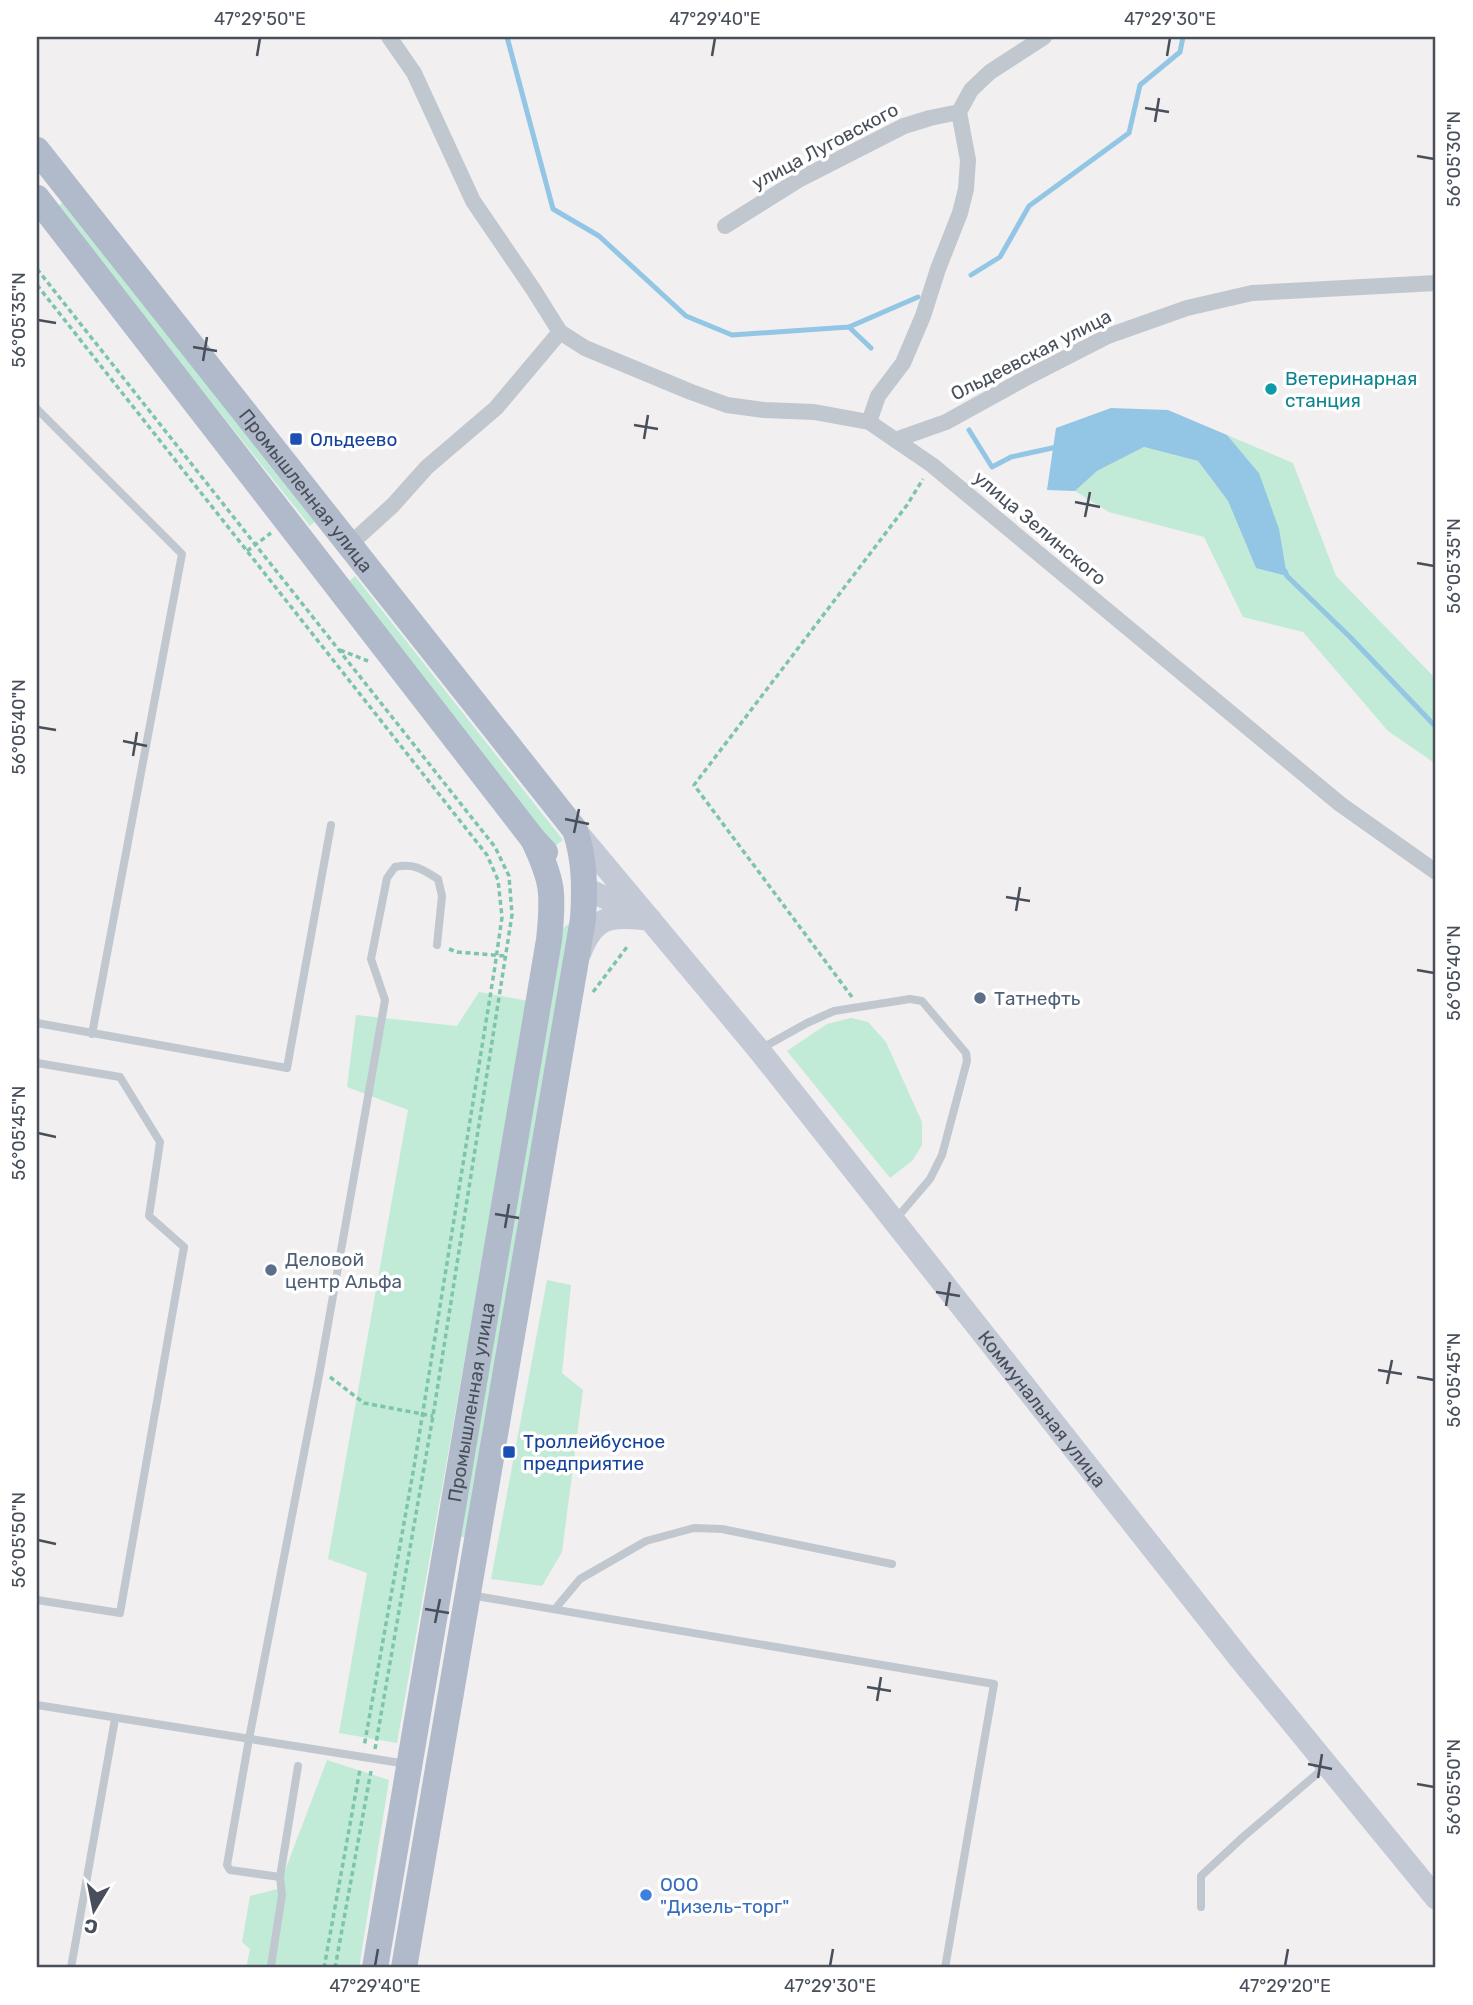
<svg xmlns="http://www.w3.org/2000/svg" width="1473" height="2005" font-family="Rubik,sans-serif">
  <rect width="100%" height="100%" fill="#f1efef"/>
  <path fill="#c1ebd7" d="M64,201L317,520L310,526L57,207Z
    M1227,435L1293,463L1336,576L1436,679V764L1388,731L1303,632L1243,617L1204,537L1109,512L1075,491L1097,471L1144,447L1198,461L1228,501L1256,568L1259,473Z
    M355,576L563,840L555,846L347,583Z
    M569,924H571L468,1538L458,1536L563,928Z
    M479,992L528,1001L397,1743L339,1733L367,1573L328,1559L408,1110L347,1087L356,1015L457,1026Z
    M851,1018L868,1022L886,1042L922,1122V1145L913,1160L890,1178L787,1051L827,1024Z
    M547,1280L571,1285L562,1373L583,1390L562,1552L542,1586L491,1579Z
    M327,1760L389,1780L359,1968H246L250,1949L242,1942L250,1896L278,1889Z"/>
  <path fill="#92c6e4" d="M1111,408L1168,410L1227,435L1259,473L1279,529L1287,576L1256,568L1228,501L1198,461L1144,447L1097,471L1075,491L1047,490L1056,428Z"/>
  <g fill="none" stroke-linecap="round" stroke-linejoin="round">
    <path stroke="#92c6e4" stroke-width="5" d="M507,37L553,209L599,236L686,316L732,335L849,327L918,297
      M971,275L1000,257L1029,206L1129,133L1140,85L1180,52L1183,37
      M849,327L871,348
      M969,430L992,467L1011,457L1057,447
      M1285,571L1287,576L1350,637L1436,727"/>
    <path stroke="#7cc5ac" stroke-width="3.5" stroke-dasharray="5 3.5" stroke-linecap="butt" d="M37,269L495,847L509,876L512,915L433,1416L375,1749
      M37,285L487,855L498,880L502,917L495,966L414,1467L364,1747
      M247,551L271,533
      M340,650L368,661
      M449,949L457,952L505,956
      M593,992L627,947
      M852,997L694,785L907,505L923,479
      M330,1377L364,1403L433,1416
      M324,1968L360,1769
      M335,1968L371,1771"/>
    <path stroke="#c0c7cf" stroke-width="8" d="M37,409L182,554L92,1034
      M37,1023L287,1068L331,825
      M762,1048L807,1023L834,1011L910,999L922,1001L966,1053L967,1061L942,1155L930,1179L895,1220
      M37,1063L120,1077L160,1142L149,1216L184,1247L120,1613L37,1600
      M470,1595L994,1684L945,1968
      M555,1609L580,1579L646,1541L694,1528L722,1529L892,1564
      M37,1705L407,1764
      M280,1877L298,1766
      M1201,1907V1876L1243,1837L1325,1767
      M271,1966L282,1895L280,1877L230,1870L227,1865L249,1739L320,1370L385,1000L371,959L387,878L395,867C414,863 422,869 438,879L442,896L437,945
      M71,1968L115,1719"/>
    <path stroke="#c0c7cf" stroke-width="16" d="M725,226L800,179L904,126L930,118L959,112L971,90L990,72L1044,37
      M560,332L585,348L691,392L727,405L764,410L814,412L869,422L932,465L1340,804L1436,872
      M869,422L878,396L903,363L923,316L938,269L960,213L966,189L968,160L959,112
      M895,440L946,422L1024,379L1108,336L1187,308L1252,293L1436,283
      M348,546L393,505L427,467L496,408L560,332L533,289L473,201L414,73L389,37"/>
    <g stroke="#c3c9d5" stroke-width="23">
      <path id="s1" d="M575,830L759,1050L1241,1660L1436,1898"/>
      <path d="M585,888L641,915"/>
      <path d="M580,953C595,913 613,916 650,919"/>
    </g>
    <g stroke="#b1bacb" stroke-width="26">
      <path id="s2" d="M37,150L575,830C585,860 585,888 583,919L404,1968"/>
      <path d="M37,198L533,839L545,852"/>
      <path id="s3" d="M375,1968L549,940C554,893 553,881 533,839"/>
    </g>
  </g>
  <path fill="none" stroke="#484f5a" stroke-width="2.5" d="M257,56L260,38M712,56L715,38M1167,56L1170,38M1145,108L1169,112M1155,122L1159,98M1417,156L1434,159M38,320L56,323M193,347L217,351M203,361L207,337M634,425L658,429M644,439L648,415M1075,502L1100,507M1085,517L1090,492M1417,563L1434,566M38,727L56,730M123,741L147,746M133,756L137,732M565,819L589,824M574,833L579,809M1006,897L1030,901M1016,911L1020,887M1417,970L1434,973M38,1133L56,1137M495,1214L519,1218M505,1228L509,1204M936,1292L960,1296M946,1306L950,1282M1378,1370L1402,1374M1417,1377L1434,1380M1387,1384L1392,1360M38,1540L56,1544M425,1609L449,1613M435,1623L440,1599M867,1687L891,1691M877,1701L881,1677M1308,1764L1332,1769M1318,1778L1322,1754M1417,1784L1434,1787M375,1966L378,1949M830,1966L833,1949M1285,1966L1288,1949"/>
  <circle fill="#0f9aa8" stroke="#fff" stroke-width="2.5" cx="1271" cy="389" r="7"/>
  <g fill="#1a4fb4" stroke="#fff" stroke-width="2.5">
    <rect x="289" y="432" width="14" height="14" rx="3.5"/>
    <rect x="502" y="1445" width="14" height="14" rx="3.5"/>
  </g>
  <g fill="#5c6f8a" stroke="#fff" stroke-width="2.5">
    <circle cx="980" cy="998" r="7"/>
    <circle cx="271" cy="1270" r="7"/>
  </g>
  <circle fill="#3f7fe0" stroke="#fff" stroke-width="2.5" cx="646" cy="1895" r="7"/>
  <g text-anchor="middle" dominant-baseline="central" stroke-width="7" stroke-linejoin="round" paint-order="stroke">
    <g font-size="19" fill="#484f5a" stroke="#fff">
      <text transform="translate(825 146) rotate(-28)">улица Луговского</text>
      <text transform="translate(1031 355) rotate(-27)">Ольдеевская улица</text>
      <text stroke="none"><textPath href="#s2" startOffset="434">Промышленная улица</textPath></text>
      <text transform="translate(1040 528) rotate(40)">улица Зелинского</text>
      <text stroke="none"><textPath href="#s3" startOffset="574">Промышленная улица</textPath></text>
      <text stroke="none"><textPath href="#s1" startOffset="744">Коммунальная улица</textPath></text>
    </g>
    <g font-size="19" fill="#0d838f" stroke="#fff" text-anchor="start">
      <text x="1285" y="378">Ветеринарная<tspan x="1285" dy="22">станция</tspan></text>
    </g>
    <g font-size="19" fill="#164399" stroke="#fff" text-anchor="start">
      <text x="310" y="439">Ольдеево</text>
      <text x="523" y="1441">Троллейбусное<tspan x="523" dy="22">предприятие</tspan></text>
    </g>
    <g font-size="19" fill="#4e5e75" stroke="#fff" text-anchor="start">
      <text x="994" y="998">Татнефть</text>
      <text x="285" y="1259">Деловой<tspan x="285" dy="22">центр Альфа</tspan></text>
    </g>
    <g font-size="19" fill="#366cbe" stroke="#fff" text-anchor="start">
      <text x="660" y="1884">ООО<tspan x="660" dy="22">"Дизель-торг"</tspan></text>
    </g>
  </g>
  <rect width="1473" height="2005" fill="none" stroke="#ffffff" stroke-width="77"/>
  <g transform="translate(94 1910) rotate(190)" stroke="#ffffff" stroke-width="5" paint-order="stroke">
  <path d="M0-5L12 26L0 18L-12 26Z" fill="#484f5a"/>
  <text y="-10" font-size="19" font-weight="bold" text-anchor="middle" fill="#484f5a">С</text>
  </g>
  <rect x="38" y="38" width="1396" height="1928" fill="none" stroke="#484f5a" stroke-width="2.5"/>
  <g font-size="18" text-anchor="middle" fill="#484f5a">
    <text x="260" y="25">47°29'50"E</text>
    <text x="715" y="25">47°29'40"E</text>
    <text x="1170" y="25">47°29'30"E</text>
    <text transform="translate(1454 159) rotate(-90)" y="6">56°05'30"N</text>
    <text transform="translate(19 320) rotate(-90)" y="6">56°05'35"N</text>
    <text transform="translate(1454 566) rotate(-90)" y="6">56°05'35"N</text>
    <text transform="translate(19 727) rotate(-90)" y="6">56°05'40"N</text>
    <text transform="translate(1454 973) rotate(-90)" y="6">56°05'40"N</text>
    <text transform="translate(19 1133) rotate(-90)" y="6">56°05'45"N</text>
    <text transform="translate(1454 1380) rotate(-90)" y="6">56°05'45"N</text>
    <text transform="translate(19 1540) rotate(-90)" y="6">56°05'50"N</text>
    <text transform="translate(1454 1787) rotate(-90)" y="6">56°05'50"N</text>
    <text x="375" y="1992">47°29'40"E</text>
    <text x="830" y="1992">47°29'30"E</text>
    <text x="1285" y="1992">47°29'20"E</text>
  </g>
</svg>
